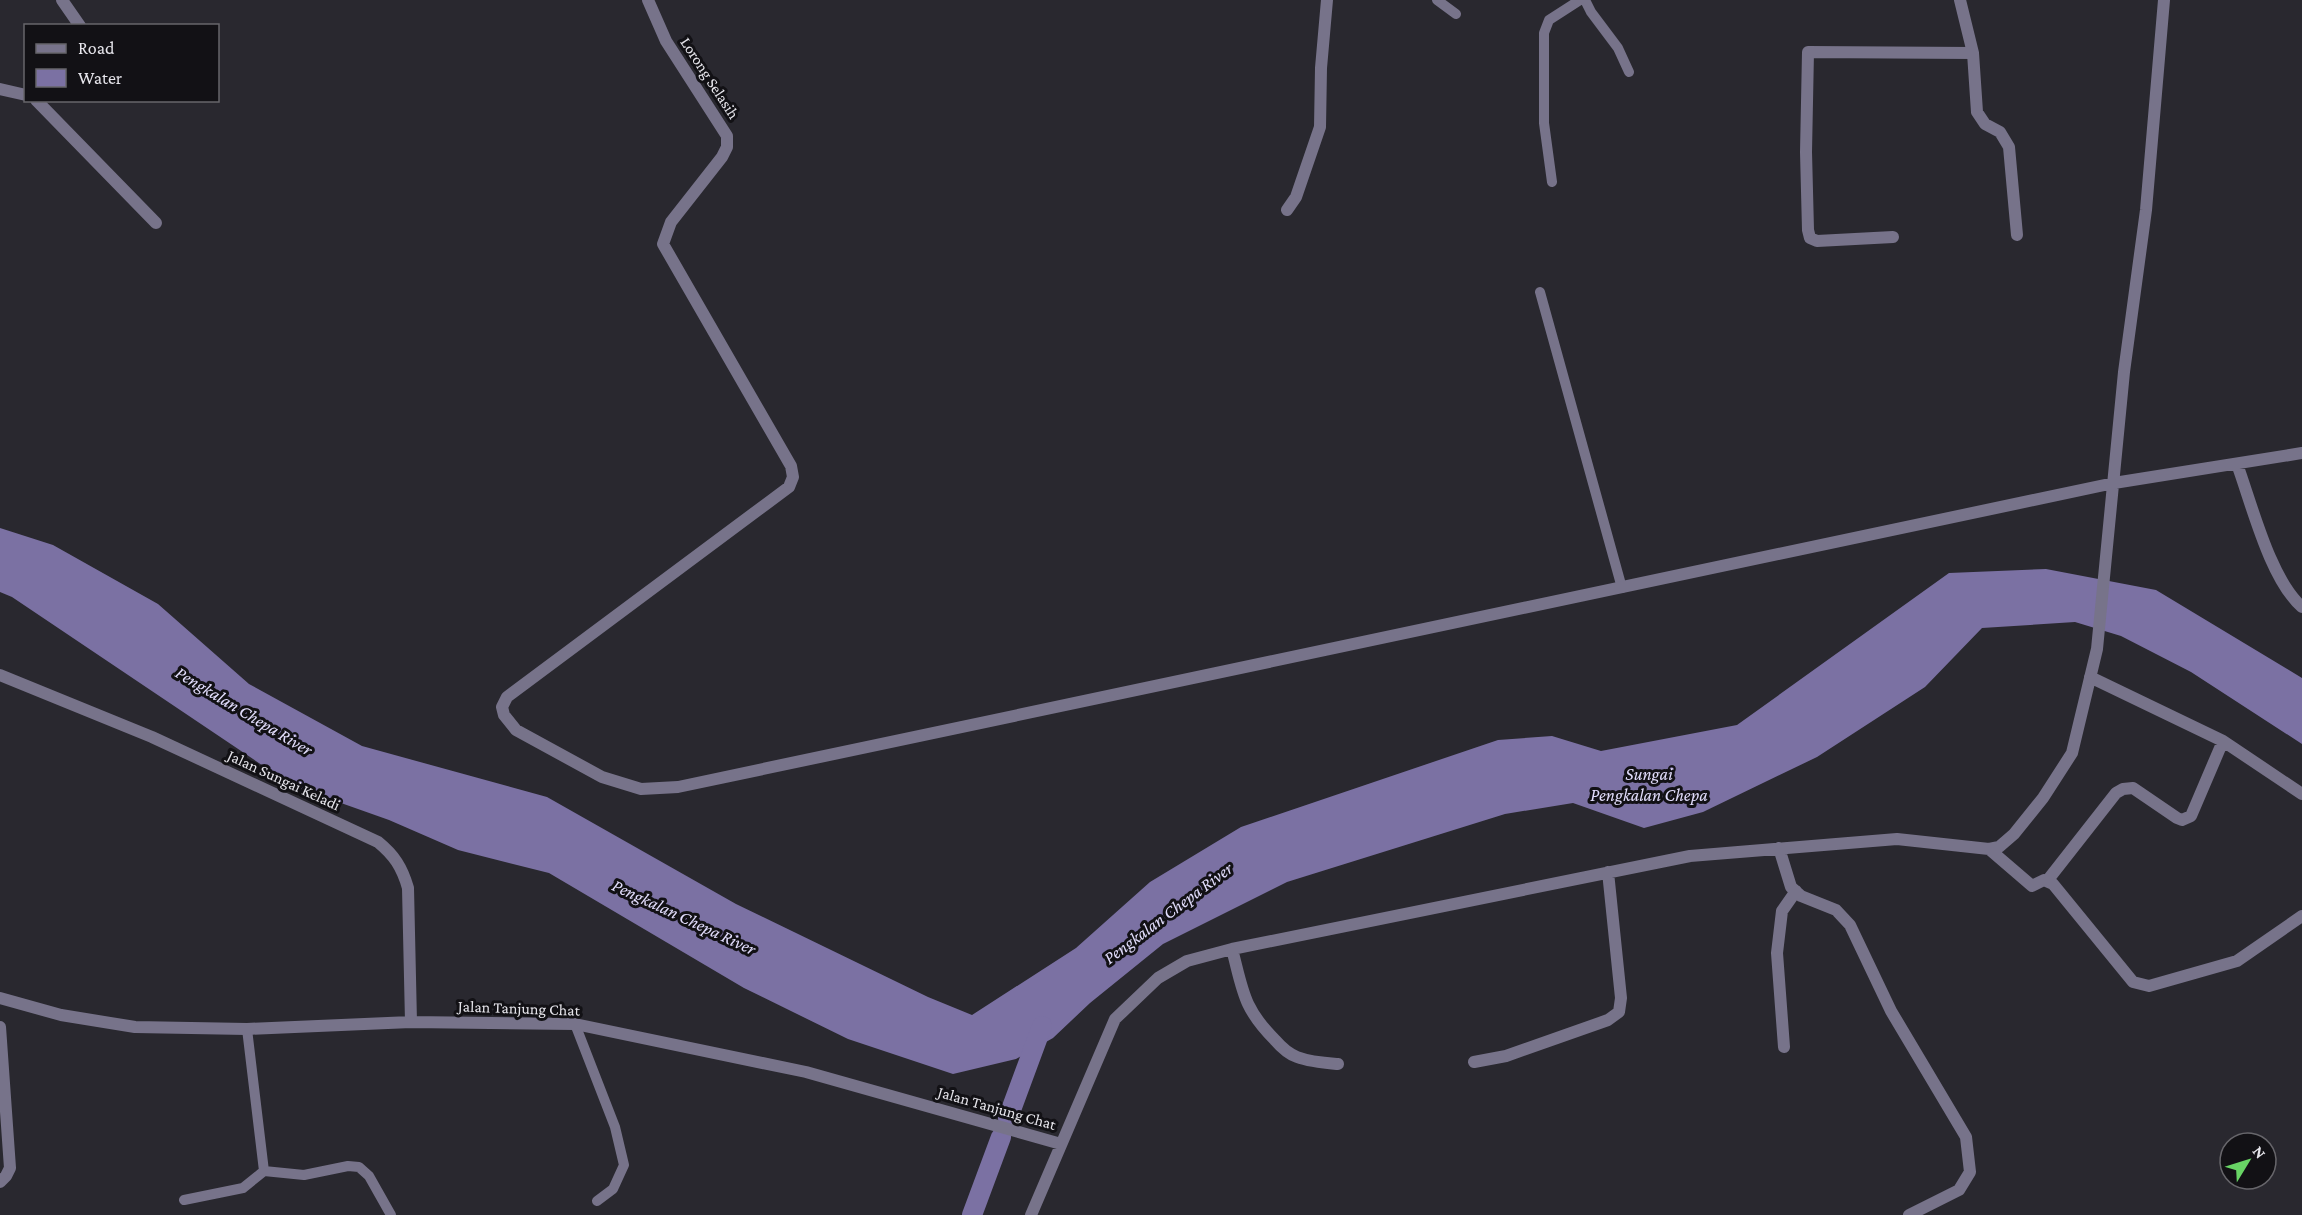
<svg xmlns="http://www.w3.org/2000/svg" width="2302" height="1215" font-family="'Crimson Pro',serif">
  <rect width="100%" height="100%" fill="#29282f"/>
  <path fill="#7b71a3" d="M0,528L53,545L158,604L249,684L362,746L547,797L736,904L928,997L972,1015L1076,948L1150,882L1241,827L1498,740L1552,736L1601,751L1737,725L1949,573L2046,569L2156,590L2302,678V744L2191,672L2121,636L2075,622L1982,628L1925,687L1817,757L1703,812L1644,828L1573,803L1505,814L1287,882L1163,944L1090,1003L1053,1038L1016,1059L953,1074L848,1039L744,988L549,873L458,850L389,820L293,786L12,597L0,592Z"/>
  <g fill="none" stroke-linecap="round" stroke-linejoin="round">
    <path stroke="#7b71a3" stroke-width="20" d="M1008,1118L1042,1026
      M972,1215L1001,1137"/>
    <path stroke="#77738a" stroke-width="10" d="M1437,0L1456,14
      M1585,0L1591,12L1618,48L1629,72
      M1552,182L1544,123V33L1549,20L1580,0
      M1540,292L1622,588
      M575,1024L615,1127L624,1165L613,1189L597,1201
      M264,1171L304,1175L348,1166L359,1167L369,1176L391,1215
      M184,1200L243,1188L264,1171L247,1029"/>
    <path stroke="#77738a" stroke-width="12" d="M62,0L80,26
      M648,0L666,41L727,136V147L722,157L671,222L663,244L791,466L793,477L789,487L507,697L502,707L504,715L516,730L602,777L641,789L678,787L2114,483L2302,453
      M1960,0L1973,53L1977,112L1985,124L2000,132L2009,147L2017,235
      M0,89L26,95
      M36,100L156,223
      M1287,210L1296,197L1320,127L1321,68L1327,0
      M1893,237L1817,241L1810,238L1808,230L1806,152L1808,52L1973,53
      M2237,464C2252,505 2270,579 2302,607
      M0,675L152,737L378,842C394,855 402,867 408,888L411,1022
      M2090,677L2223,741L2302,794
      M1779,848L1791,887L1801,896L1836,910L1850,925L1891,1011L1966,1137L1970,1172L1959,1190L1909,1215
      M1989,849L2032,886L2044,880L2053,884L2133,982L2149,986L2237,961L2302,916
      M2047,881L2116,793L2123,789L2133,788L2177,818L2182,820L2191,816L2223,741
      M1232,949C1243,991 1243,1008 1275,1040C1281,1047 1289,1054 1297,1057C1310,1062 1325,1063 1338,1064
      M0,998L61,1015L135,1027L247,1029L411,1022L575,1024L806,1072L1061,1144
      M0,1027L10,1168L6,1176L0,1182
      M1784,1047L1777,953L1782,911L1796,891
      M1474,1062L1506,1056L1608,1020L1619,1012L1621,998L1608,872
      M1031,1215L1115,1019L1158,978L1187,961L1232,949L1690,856L1897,839L1989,849L1999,847L2014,834L2043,798L2072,753L2097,649L2124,372L2146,210L2164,0"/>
  </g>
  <g text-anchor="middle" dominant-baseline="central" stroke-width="6" stroke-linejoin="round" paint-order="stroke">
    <g font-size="16" fill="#e6e5eb" stroke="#121115">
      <text transform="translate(710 78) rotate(57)">Lorong Selasih</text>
      <text transform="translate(284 780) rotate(25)">Jalan Sungai Keladi</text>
      <text transform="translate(519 1008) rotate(2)">Jalan Tanjung Chat</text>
      <text transform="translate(997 1108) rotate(16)">Jalan Tanjung Chat</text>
    </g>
    <g font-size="18" font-style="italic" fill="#e2ddfc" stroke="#121115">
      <text transform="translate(244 711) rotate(31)">Pengkalan Chepa River</text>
      <text x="1649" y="774">Sungai<tspan x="1649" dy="21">Pengkalan Chepa</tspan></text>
      <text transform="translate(1168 913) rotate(-37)">Pengkalan Chepa River</text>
      <text transform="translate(684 917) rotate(25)">Pengkalan Chepa River</text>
    </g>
  </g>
  <rect x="24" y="24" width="195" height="78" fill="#121115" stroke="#67666b" stroke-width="1.5"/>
  <rect x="36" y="44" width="30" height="9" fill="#77738a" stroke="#67666b" stroke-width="1.5"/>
  <text x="78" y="54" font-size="18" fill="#e6e5eb">Road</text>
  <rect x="36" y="69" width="30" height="18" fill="#7b71a3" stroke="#67666b" stroke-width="1.5"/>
  <text x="78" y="84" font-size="18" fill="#e6e5eb">Water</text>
  <g transform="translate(2248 1161) rotate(52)"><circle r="28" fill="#121115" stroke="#67666b" stroke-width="1.5"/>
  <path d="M0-4.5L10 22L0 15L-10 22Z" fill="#68d465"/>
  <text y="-9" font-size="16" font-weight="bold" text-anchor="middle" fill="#e6e5eb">N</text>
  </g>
</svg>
